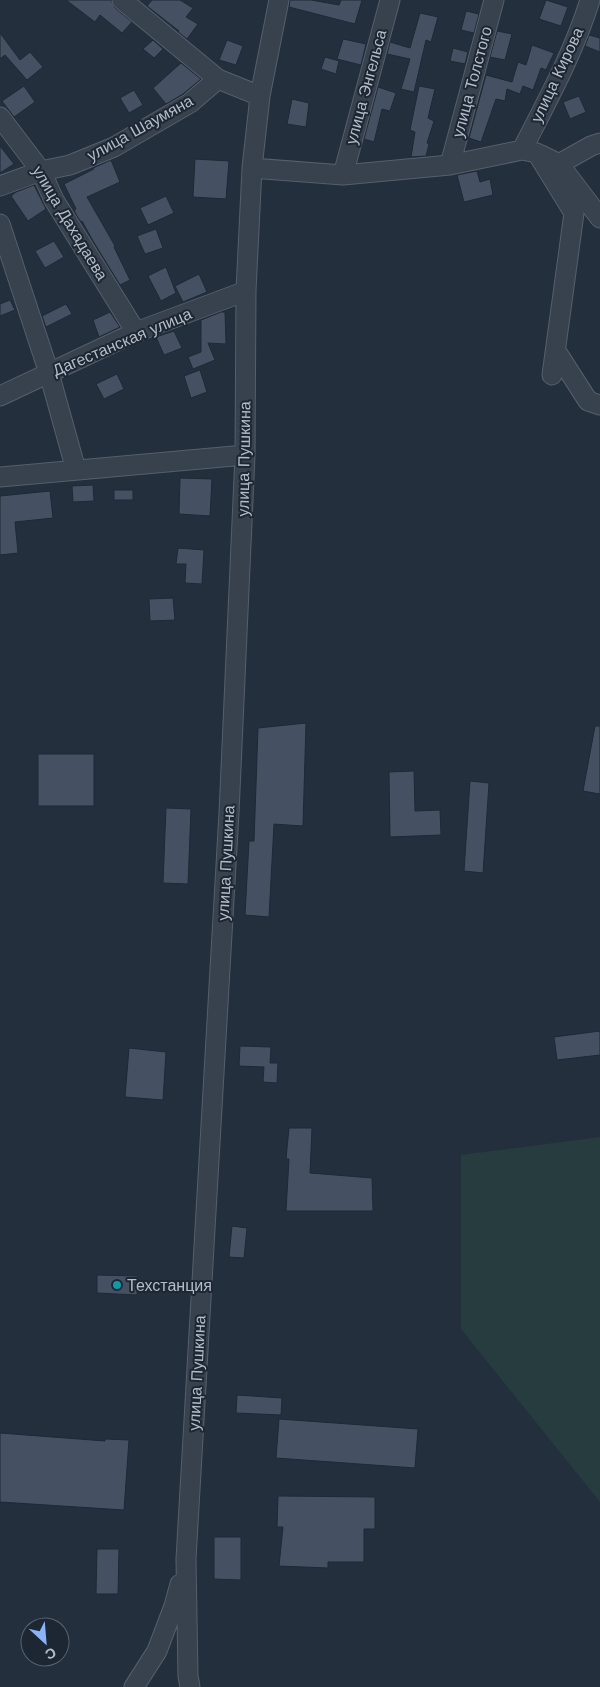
<svg xmlns="http://www.w3.org/2000/svg" width="600" height="1687" font-family="'Work Sans',sans-serif">
  <rect width="100%" height="100%" fill="#242f3e"/>
  <path fill="#263c3f" d="M600,1137V1502L461,1329V1155Z"/>
  <path fill="#455162" stroke="#1f2835" d="M66,0H111L115,8L132,22L122,33L100,15L95,22Z
    M152,0H180L193,8L186,17L198,24L187,39L178,32L179,31L147,6Z
    M290,0H311L339,5L341,0H362L355,24L289,7Z
    M546,0L568,7L561,26L539,19Z
    M466,11L479,14L474,33L461,30Z
    M420,13L438,17L431,42L426,40L414,92L401,89L410,59L387,54L390,42L410,48Z
    M497,31L512,34L505,60L490,57Z
    M0,33L20,60L30,52L43,67L27,80L5,55L0,59Z
    M589,35L600,38V52L585,46Z
    M343,39L366,44L361,65L337,59Z
    M153,40L163,49L154,58L143,49Z
    M227,40L243,46L236,65L219,60Z
    M532,45L554,53L546,70L541,68L533,90L523,86L520,94L507,89L505,101L496,99L481,142L469,138L486,75L512,82L518,62L526,65Z
    M453,48L468,52L465,64L450,61Z
    M325,57L339,61L336,74L321,69Z
    M181,63L201,79L183,94L166,104L153,88Z
    M24,86L35,102L14,117L2,101Z
    M419,86L435,89L428,118L434,121L427,143L429,144L426,156L411,157L415,132L410,130Z
    M378,87L396,93L390,111L382,109L374,142L364,139Z
    M134,90L143,105L129,113L120,98Z
    M579,96L586,112L570,119L563,102Z
    M292,99L309,103L306,127L287,124Z
    M0,146L14,164L0,173Z
    M195,159L229,161L226,199L193,197Z
    M111,160L120,182L87,197L115,246L114,247L130,280L120,285L93,241L82,221L81,222L77,216L74,210L76,209L64,184L94,169L93,168Z
    M477,171L480,182L490,179L493,195L464,202L457,175Z
    M34,185L46,209L28,221L11,196L16,192Z
    M166,196L174,213L148,225L140,208Z
    M156,229L163,248L145,254L137,236Z
    M54,241L64,257L45,268L35,251Z
    M166,267L176,293L161,301L148,276Z
    M199,274L207,292L183,302L175,286Z
    M10,300L15,310L0,316V304Z
    M66,304L72,314L46,327L42,316Z
    M110,312L120,327L99,337L93,320Z
    M221,312H225L226,344L208,343L215,360L193,369L188,357L201,352V320Z
    M174,331L182,348L164,355L156,337Z
    M200,370L207,392L191,398L184,376Z
    M117,374L124,389L104,399L96,384Z
    M180,478L212,479L210,516L179,514Z
    M93,485L94,501L73,502L72,486Z
    M114,490H133V500H114Z
    M50,491L53,518L15,522L18,553L0,555V496Z
    M178,548L204,550L202,584L185,583L186,564H176Z
    M173,598L175,620L150,621L149,599Z
    M306,723L303,826L274,824L269,917L245,915L249,841H254L258,728Z
    M595,726H600V794L583,791Z
    M38,754H94V806H38Z
    M414,771L415,811L440,810L441,835L390,837L389,772Z
    M470,781L489,783L483,873L464,871Z
    M166,808L191,809L188,884L163,883Z
    M600,1031V1055L557,1060L554,1037Z
    M240,1046L271,1047L270,1063H278L277,1083L263,1082L264,1067L239,1066Z
    M129,1048L166,1052L163,1100L125,1097Z
    M289,1128H312L310,1173L372,1178L373,1211H286L289,1159H286Z
    M232,1226L247,1228L244,1258L229,1257Z
    M97,1275L138,1276L137,1295L97,1293Z
    M237,1395L282,1398L281,1415L236,1413Z
    M279,1419L418,1429L415,1468L276,1458Z
    M0,1433L105,1441V1439L129,1440L124,1510L0,1502Z
    M278,1496L375,1497V1529H364V1562H328V1568L279,1566L283,1527H277Z
    M214,1537H241V1580L214,1579Z
    M97,1549H119L118,1594H96Z"/>
  <g fill="none" stroke-linecap="round" stroke-linejoin="round">
    <defs>
      <path id="minor" d="M122,0L218,79L260,96
        M0,117L41,171L54,200L136,332
        M522,150C547,101 574,52 590,0
        M541,155L559,164L600,218
        M559,164L591,146L600,143
        M450,165L494,0
        M252,168L343,175L450,165L522,150L537,153L574,213L552,375
        M343,175L390,0
        M0,186L41,171L70,165L114,147L190,103L218,79
        M0,224L49,373L76,470
        M556,351L588,401L600,405
        M0,396L136,332L246,291
        M0,477L245,455
        M134,1687L157,1651L174,1606L180,1584
        M190,1687L188,1676L186,1559L229,813L245,455L246,291L252,168L260,96L279,0"/>
    </defs>
    <use href="#minor" stroke="#565f6c" stroke-width="21"/>
    <use href="#minor" stroke="#38414e" stroke-width="19"/>
  </g>
  <circle fill="#0f9aa8" stroke="#1d2633" stroke-width="2" cx="117" cy="1285" r="5"/>
  <g text-anchor="middle" dominant-baseline="central" stroke-width="4" stroke-linejoin="round" paint-order="stroke">
    <g font-size="16" fill="#b4bcc9" stroke="#1d2633">
      <text transform="translate(557 75) rotate(-65)">улица Кирова</text>
      <text transform="translate(472 82) rotate(-75)">улица Толстого</text>
      <text transform="translate(366 87) rotate(-75)">улица Энгельса</text>
      <text transform="translate(140 128) rotate(-29)">улица Шаумяна</text>
      <text transform="translate(70 223) rotate(59)">улица Дахадаева</text>
      <text transform="translate(122 342) rotate(-23)">Дагестанская улица</text>
      <text transform="translate(244 459) rotate(-89)">улица Пушкина</text>
      <text transform="translate(226 863) rotate(-87)">улица Пушкина</text>
      <text transform="translate(197 1373) rotate(-87)">улица Пушкина</text>
    </g>
    <g font-size="16" fill="#b4bcc9" stroke="#1d2633" text-anchor="start">
      <text x="127" y="1285">Техстанция</text>
    </g>
  </g>
  <g transform="translate(45 1642) rotate(154)"><circle r="24" fill="#1d2633" stroke="#59626f"/>
  <path d="M0-4L9 19L0 12L-9 19Z" fill="#8ab4f8"/>
  <text y="-8" font-size="14" font-weight="bold" text-anchor="middle" fill="#b4bcc9">С</text>
  </g>
</svg>
